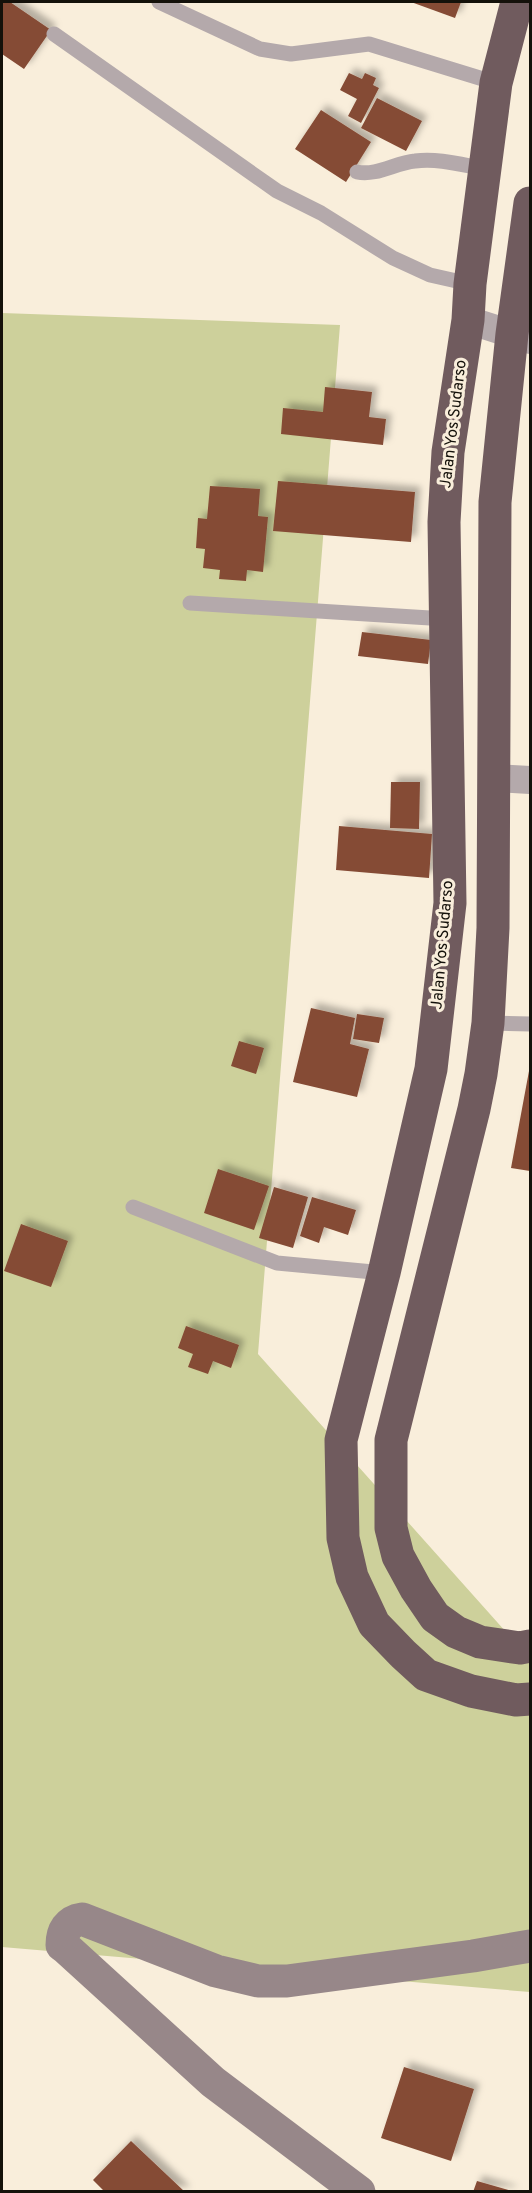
<svg xmlns="http://www.w3.org/2000/svg" width="532" height="2193" font-family="Overpass,sans-serif">
  <defs>
    <filter id="shadow"><feDropShadow dx="5.5" dy="-5.5" stdDeviation="3" flood-color="#0004"/></filter>
  </defs>
  <rect width="100%" height="100%" fill="#f9eedb"/>
  <path fill="#cdd09b" d="M2,313L340,325L258,1354L530,1659V1992L2,1947Z"/>
  <path fill="#854b35" filter="url(#shadow)" d="M2,2H10L51,30L24,69L2,54Z
    M411,2H461L455,18Z
    M349,73L362,79L365,73L376,78L373,85L379,88L361,123L348,116L357,99L340,90Z
    M377,98L422,121L406,151L361,128Z
    M321,110L371,142L346,182L295,149Z
    M325,387L372,392L369,417L386,419L383,445L281,434L283,408L323,412Z
    M278,481L415,492L411,542L273,531Z
    M210,486L260,489L258,516L268,517L263,572L247,570L246,581L219,579L220,570L203,568L205,549L196,548L198,518L207,519Z
    M362,632L431,640L428,664L358,656Z
    M391,782H420L419,829L390,828Z
    M339,826L432,834L429,878L336,870Z
    M311,1008L355,1018L350,1044L369,1049L357,1097L293,1082Z
    M357,1014L384,1018L379,1043L353,1039Z
    M239,1041L264,1048L256,1074L231,1066Z
    M529,1071H530V1171L511,1168Z
    M218,1169L269,1186L254,1230L204,1213Z
    M274,1187L308,1197L293,1248L259,1238Z
    M312,1197L356,1210L348,1235L324,1227L319,1243L300,1236Z
    M21,1224L68,1241L51,1287L4,1271Z
    M186,1326L239,1345L231,1368L213,1361L208,1374L188,1367L193,1354L178,1348Z
    M404,2067L474,2089L451,2161L381,2138Z
    M131,2141L185,2192H105L93,2180Z
    M477,2181L512,2191L511,2192H473Z"/>
  <g fill="none" stroke-linecap="round" stroke-linejoin="round">
    <path stroke="#b4a9ab" stroke-width="15" d="M159,2L260,49L291,54L369,44L496,83
      M54,34L277,191L321,213L393,258L430,275L470,284
      M357,172C377,176 395,163 415,161C439,158 462,165 485,169
      M190,603L446,619
      M488,1023L530,1024
      M133,1207L277,1263L384,1273"/>
    <path stroke="#b4a9ab" stroke-width="28" d="M468,320L530,340
      M494,778L530,780"/>
    <path stroke="#978789" stroke-width="33" d="M359,2192L213,2082L66,1948L62,1945C62,1931 68,1921 82,1919L216,1971L258,1981H287L473,1956L530,1946"/>
    <path stroke="#705b5e" stroke-width="33" d="M517,2L496,83L470,284L468,320L448,452L444,522L450,903L431,1069L384,1273L341,1440L343,1538L352,1577L374,1624L403,1654L426,1675L471,1691L516,1700L530,1699
      M530,203L512,334L495,502L493,928L488,1023L481,1074L474,1109L391,1440V1528L398,1556L416,1589L435,1617L456,1632L480,1642L520,1648L530,1646"/>
  </g>
  <g text-anchor="middle" dominant-baseline="central" stroke-width="6" stroke-linejoin="round" paint-order="stroke">
    <g font-size="16" fill="#14110a" stroke="#f9eedb">
      <text transform="translate(454 424) rotate(-83)">Jalan Yos Sudarso</text>
      <text transform="translate(443 945) rotate(-85)">Jalan Yos Sudarso</text>
    </g>
  </g>
  <rect width="532" height="2193" fill="none" stroke="#14110a" stroke-width="6"/>
</svg>
